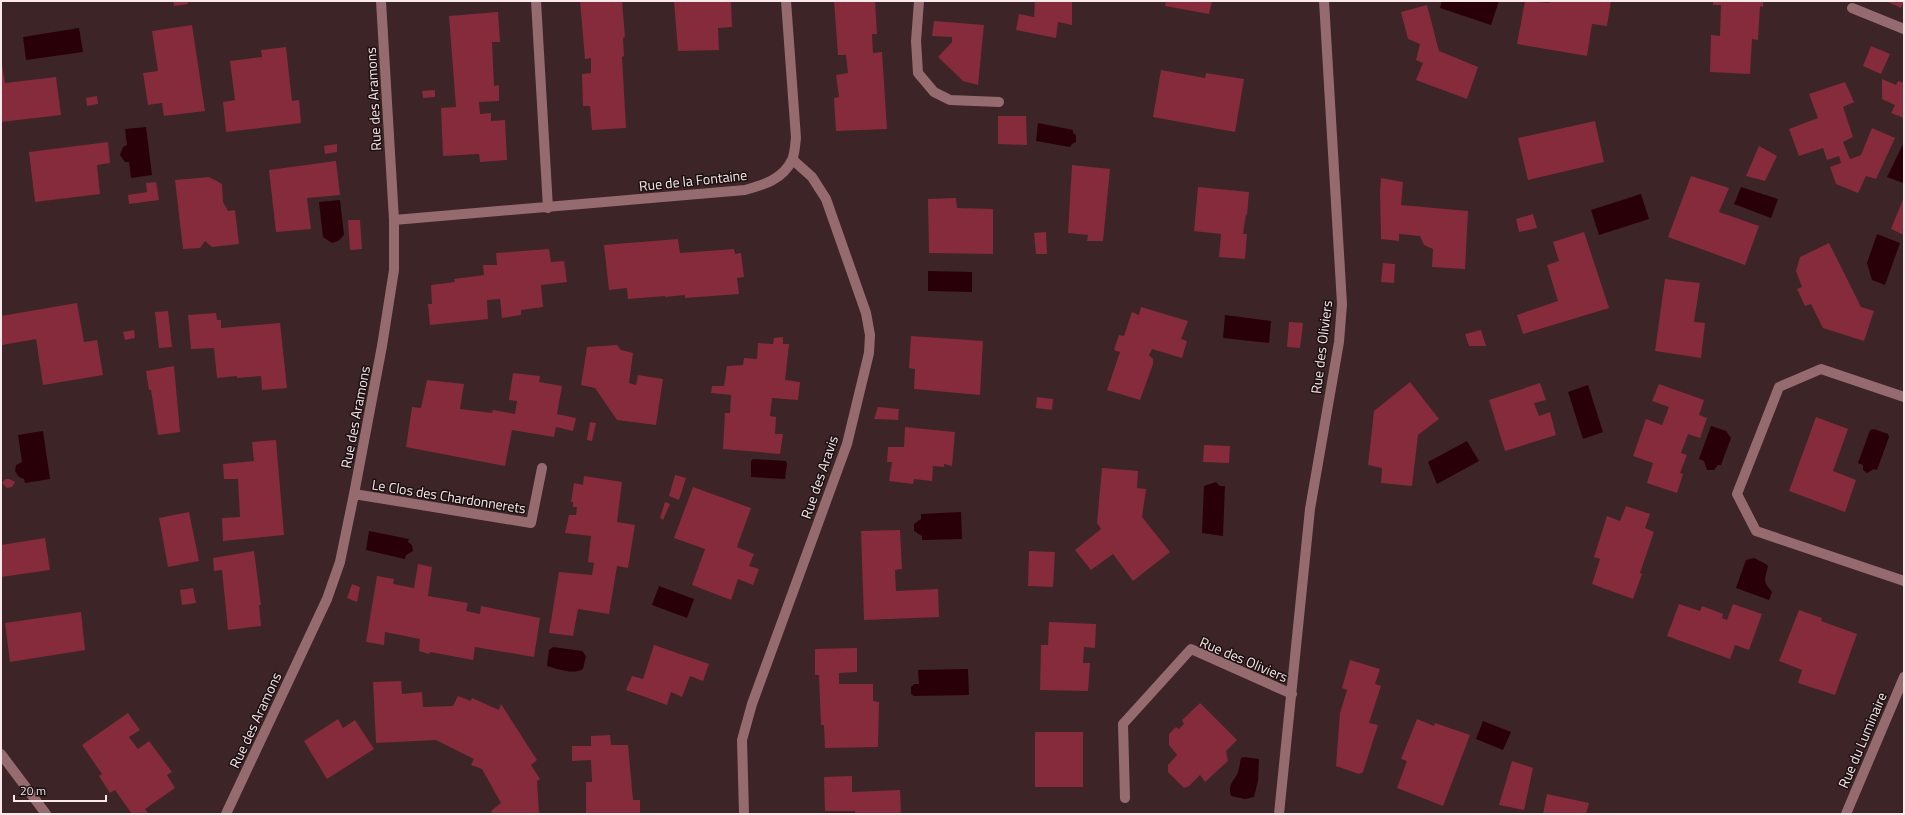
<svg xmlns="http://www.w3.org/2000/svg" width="1905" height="815" font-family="'Titillium Web',sans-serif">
  <rect width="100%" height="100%" fill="#3d2426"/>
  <path fill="#2a0008" d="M1442,1H1499L1491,25L1440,8Z
    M79,28L83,52L26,60L23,37Z
    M1038,123L1073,130V133L1076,135V142L1072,144L1070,147L1036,141Z
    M146,127L152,175L131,178L129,162H125L120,155L123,147L127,145L125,129Z
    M1903,144H1904L1903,183L1887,177Z
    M1741,187L1778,199L1771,218L1734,204Z
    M1641,194L1649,219L1599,235L1591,210Z
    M340,200L344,235L338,241L332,243L323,237L319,202Z
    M1877,234L1900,243L1885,285L1872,280L1867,263Z
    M928,271L972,272V292L928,291Z
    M1225,315L1271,321L1269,343L1223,338Z
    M1588,385L1603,432L1583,439L1568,392Z
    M1711,426L1726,431L1731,438L1721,465H1718L1714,470H1707L1704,461L1699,459Z
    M1874,429L1888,434L1889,437L1877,470L1874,469L1867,473L1863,470V465L1858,463L1870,430Z
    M43,431L50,479L25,483L24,479L19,477L15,471L16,465L22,462L18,435Z
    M1467,441L1479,461L1437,484L1428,462Z
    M753,459L786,461L787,464L785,479L751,477V461Z
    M1216,482L1220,486H1225L1223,536L1202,533L1204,486Z
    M961,512L962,539L922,540V536L914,531V524L921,519V514Z
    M369,531L409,539L408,542L412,545L413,551L406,555L405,559L366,550Z
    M1754,558L1766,564L1768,566C1765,581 1762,580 1772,592L1769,600L1736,588L1746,560Z
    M659,586L694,599L687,618L652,605Z
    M553,647L582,651L586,656L583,669C574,675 557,669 547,666L549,650Z
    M968,669L969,695L914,696L911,694V687L914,684H919L918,670Z
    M1483,721L1511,732L1503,750L1476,739Z
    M1244,757L1259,759L1258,781L1254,797L1245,799L1231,796C1228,786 1232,782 1237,775C1239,770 1240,763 1241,758Z"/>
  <path fill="#852b3c" d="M173,1H188V4L174,6Z
    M580,1H622L625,37L623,38L624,56L622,57L626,128L592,130L590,106H583L582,74L591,73V58L585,59Z
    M674,1H731L732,27L718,28L719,50L678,51Z
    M834,1H875L877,34H872L873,53L882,52L887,129L836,131L834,98L839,97L836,75L848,73L846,55H838Z
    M1035,1H1072V25L1058,22L1056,38L1016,30L1019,14L1034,17Z
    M1166,1H1212L1209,14L1165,6Z
    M1525,1L1549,3L1550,1H1611L1607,26L1592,24L1587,56L1517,44Z
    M1713,1H1763V7L1760,6L1758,40L1752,39L1750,74L1710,72L1711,35L1720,36L1721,5H1713Z
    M1886,1H1904V2L1901,8Z
    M1427,5L1439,51L1478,67L1467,99L1416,80L1423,63L1416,60L1420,44L1408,39L1401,12Z
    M498,12L500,42H492L494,86L499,85V101L479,102L480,114L491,113V121L505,120L507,160L480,162L479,154L443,156L441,108L456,107L449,16Z
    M934,21L984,25L978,85L963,81L938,57L952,42V37L932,36Z
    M192,25L205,111L164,116L162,103L148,105L143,73L158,71L152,31Z
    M1871,46L1890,54L1881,74L1863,66Z
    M286,47L292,101L299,100L301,123L226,132L223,102L235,100L230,61L262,57L261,50Z
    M1,58L5,83L56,77L61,115L1,122Z
    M1161,70L1205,78L1206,73L1244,79L1235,132L1153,117Z
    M1882,79L1896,85L1898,81L1904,83V118L1891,113L1895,105L1882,99Z
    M1845,82L1854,102L1843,107L1853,137L1843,142L1850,159L1861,155L1872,128L1895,138L1876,179L1866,176L1858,193L1836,184L1830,167L1841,163L1839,156L1827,160L1823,148L1799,156L1789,129L1818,118L1809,94Z
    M435,90V97L423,98L422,91Z
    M97,96L98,104L87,106L86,98Z
    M998,116H1026L1027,145L998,144Z
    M1595,121L1604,162L1528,180L1518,138Z
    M108,142L110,163L97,165L100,194L35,202L29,152Z
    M337,144V152L325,154L324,146Z
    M1759,146L1777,156L1765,181L1746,176Z
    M336,161L340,195L307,198L311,229L276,232L269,170Z
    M1072,165L1110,169L1103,241H1087L1088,235L1068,233Z
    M1691,176L1729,188L1719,212L1759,226L1745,265L1668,237Z
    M209,177L222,184L223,202L228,211L235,210L239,244L212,247L205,241L200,248L183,249L175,180Z
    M1381,178L1403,182L1401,205L1468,211L1465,269L1432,267L1433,249L1424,245L1420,236L1399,234V241L1381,239L1380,192Z
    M156,182L159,200L129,204L128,195L147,192L146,183Z
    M1198,187L1249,192L1247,215L1246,214L1243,234H1247L1245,259L1219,257L1221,234L1194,231Z
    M1904,197V235L1891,229Z
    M956,198L957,208L993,209V254L929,253L928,199Z
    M1533,214L1537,228L1519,232L1516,219Z
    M348,220H360L362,249L350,250Z
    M1046,232L1047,254H1036L1034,233Z
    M1584,232L1609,308L1523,334L1517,315L1558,301L1547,265L1559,261L1553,242Z
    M678,239L680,253L734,249L735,254L741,253L744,277L737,278L739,294L685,298V295L665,297V296L628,299L627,288L609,290L604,245Z
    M1829,243L1861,307L1874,311L1864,341L1823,328L1811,304L1805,306L1797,289L1802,287L1796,271L1800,257Z
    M549,249L551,262L564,261L567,282L541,285L543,307L521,310V315L502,318L500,299L487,300L488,319L430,325L428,304H432L431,285L455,282L454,279L484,275L483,265H497L496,253Z
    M1383,263L1395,264L1394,283L1381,282Z
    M1665,279L1700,283L1694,322L1705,323L1701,358L1655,351Z
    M77,303L84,342L97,340L103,375L43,385L36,339L2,345L1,316Z
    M1141,307L1188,321L1181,339L1187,341L1182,358L1152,349L1149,355L1153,359V364L1140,400L1107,390L1120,352L1114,350L1119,335L1124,336L1132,312L1139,315Z
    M168,311L172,347L159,348L155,312Z
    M216,313L217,320H221V328L280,323L287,388L262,390L261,376L237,378V376L217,378L214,348L191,349L188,315Z
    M1289,322L1303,323L1300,348L1287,347Z
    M134,330L135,338L125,340L123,332Z
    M1481,330L1486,346H1469L1465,334Z
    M911,336L983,341L980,395L914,389L915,369L909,368Z
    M783,337V344H789L785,380L800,382L798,400L772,398L770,416L776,417L775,434H783L780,454L723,449L725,413H730L731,395L711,393L712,386H724L727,366L743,365L744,358L757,359L758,343L773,344L774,338Z
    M617,345L621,350L633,353L629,383L636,385L638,375L663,379L656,425L617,420L595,388L581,385L587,347Z
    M174,366L180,432L158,435L151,390H149L146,371Z
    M513,373L540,376L539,382L562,386L557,414L576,418L573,431L556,427L554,437L512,430L505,466L406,447L412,407L421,408L427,380L464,384L460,409L492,413L493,410L515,414L517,401L509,400Z
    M1410,382L1439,419L1418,435L1412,486L1381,483L1382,468L1368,465L1374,411Z
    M1540,383L1546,400L1534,403L1539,416L1550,412L1556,435L1505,451L1489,400Z
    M1659,384L1704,400L1699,415L1707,418L1700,438L1688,434L1681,453L1687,455L1680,473L1683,474L1677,493L1647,483L1653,463L1633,456L1646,419L1662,425L1669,407L1652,401Z
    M1037,397L1053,399L1052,410L1036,408Z
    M878,407L899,409L898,420L874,419Z
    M1816,417L1848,429L1833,471L1856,480L1845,512L1789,491Z
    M590,422L596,423L592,441L587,440Z
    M905,427L955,432L952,466L944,464V467L933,466L932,481L914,479L913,484L889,481L892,462H887L888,447H904Z
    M276,440L284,535L223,541L222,518L240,517L238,479H224L223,464L254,461L252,442Z
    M1204,445L1230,446L1229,463L1203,462Z
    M1102,468L1138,471L1137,488L1146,489L1142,517L1170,552L1133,581L1113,554L1091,570L1075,550L1101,529L1097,523Z
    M675,475L686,478L679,500L669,496Z
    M584,476L622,482L617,522L635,525L628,568L617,566L609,614L578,609L573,636L549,633L559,572L592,575L594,563L588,562L591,536L565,533L569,515H576L577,507H573V502H571L574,483L583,485Z
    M5,479H9L15,482L12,487L7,488L2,483Z
    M693,487L751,508L737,547L754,554L749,566L759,569L753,585L738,579L731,600L692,585L705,549L674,538Z
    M665,502L670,504L663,520L660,518Z
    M1626,506L1650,514L1645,528L1654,532L1640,573L1642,574L1633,599L1592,584L1600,559L1594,557L1607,516L1620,521Z
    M189,512L199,561L168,567L159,518Z
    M900,530L902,569L895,570L896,591L938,589L939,617L864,620L861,531Z
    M45,538L50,570L1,577V545Z
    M254,551L261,605H259L261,626L228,630L222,570L214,571L213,558Z
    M1029,551L1055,552L1053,587L1028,586Z
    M418,564L432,567L428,596L468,603L466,611L480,614L481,606L540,618L534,657L475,647L473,660L430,652L429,654L419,651L420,639L385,632L384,645L366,642L377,576L394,579L393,584L414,588Z
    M352,584L360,587L357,602L347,598Z
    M193,588L196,603L182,605L180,590Z
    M1679,604L1700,611L1702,606L1723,614L1722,618L1727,620L1733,604L1762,614L1749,650L1735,645L1730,659L1667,636Z
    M1799,610L1822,618L1821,621L1857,634L1835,695L1798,683L1802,670L1779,661Z
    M81,612L85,650L10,662L5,623Z
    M1049,622L1096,624L1095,648L1084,647L1083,663H1090L1088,691L1040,690L1041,645H1048Z
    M654,645L709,664L703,681L690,676L682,697L671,692L667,705L626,690L632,676L643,679Z
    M857,648V672L839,673V684H873V701L879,702L878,747L825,748L824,725H821L819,675H815V649Z
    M1350,660L1380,669L1375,684L1381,686L1369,723L1378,725L1363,772L1359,774L1336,766L1340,713L1347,690L1342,688Z
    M401,681L402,694L422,692L423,707L453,706L458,696L471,701L472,698L499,710L501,704L537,760L531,765L540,779L537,781L539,814H492L491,811L501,803L482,769L471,765L474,759L436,740L376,743L373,682Z
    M1200,703L1237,740L1226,751L1228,761L1205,782L1200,775L1189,786L1184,788L1168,772V765L1177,755L1169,745V734L1176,727L1179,729L1184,724L1182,720Z
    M128,713L140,730L129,737L138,749L149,741L172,772L167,775L175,788L145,809L149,814H132L115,790L110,793L99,776L102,774L82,745Z
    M338,719L343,728L355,720L374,749L327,779L304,741Z
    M1417,719L1434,726L1435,723L1470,735L1443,806L1397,788L1407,761L1401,759Z
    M1035,732H1083V787H1035Z
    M610,735L611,745H628L633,800H640V814H586V782H592L591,760L572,761V746H591V736Z
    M1512,761L1533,768L1524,810L1499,805Z
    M852,776V792L900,790L901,814H855V811H825L824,777Z
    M1547,794L1589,803L1586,814H1543Z"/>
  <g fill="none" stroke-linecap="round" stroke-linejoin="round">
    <path stroke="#966b6f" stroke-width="10" d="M536,1L548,208
      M919,1L916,41L918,73L934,92L950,100L999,102
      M1852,8L1904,29
      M394,220L745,190C764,185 783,179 792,160C795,154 795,144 796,138L786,1
      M1904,397L1821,369L1779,387L1737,494L1756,531L1904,581
      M354,494L531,523L542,468
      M1,754L46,814
      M1125,798L1123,724L1191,649L1292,694
      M226,814L327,599L340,562L354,494L382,346L394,270V220L381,1
      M744,814L742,740L752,704L847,444L869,353L870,335L866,313L826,199L812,177L793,160
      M1279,814L1310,509L1339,342L1342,304L1324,1
      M1846,814L1904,677"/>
  </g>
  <g text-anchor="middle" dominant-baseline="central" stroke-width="3" stroke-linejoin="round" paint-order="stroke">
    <g font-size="14" fill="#fae8ea" stroke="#1c1112">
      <text transform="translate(373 99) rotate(-93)">Rue des Aramons</text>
      <text transform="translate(693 180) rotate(-6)">Rue de la Fontaine</text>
      <text transform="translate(1321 347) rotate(-83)">Rue des Oliviers</text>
      <text transform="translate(355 417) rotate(-79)">Rue des Aramons</text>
      <text transform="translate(819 477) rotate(-71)">Rue des Aravis</text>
      <text transform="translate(449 496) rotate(9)">Le Clos des Chardonnerets</text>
      <text transform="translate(1244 659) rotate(23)">Rue des Oliviers</text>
      <text transform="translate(255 720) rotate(-65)">Rue des Aramons</text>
      <text transform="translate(1862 740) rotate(-67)">Rue du Luminaire</text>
    </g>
  </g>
  <rect width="1905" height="815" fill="none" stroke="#fae8ea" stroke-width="4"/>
  <path d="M14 795v6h92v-6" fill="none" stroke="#fae8ea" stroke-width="2"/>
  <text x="20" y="795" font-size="12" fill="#fae8ea" stroke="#1c1112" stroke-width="3" paint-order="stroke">20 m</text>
</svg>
